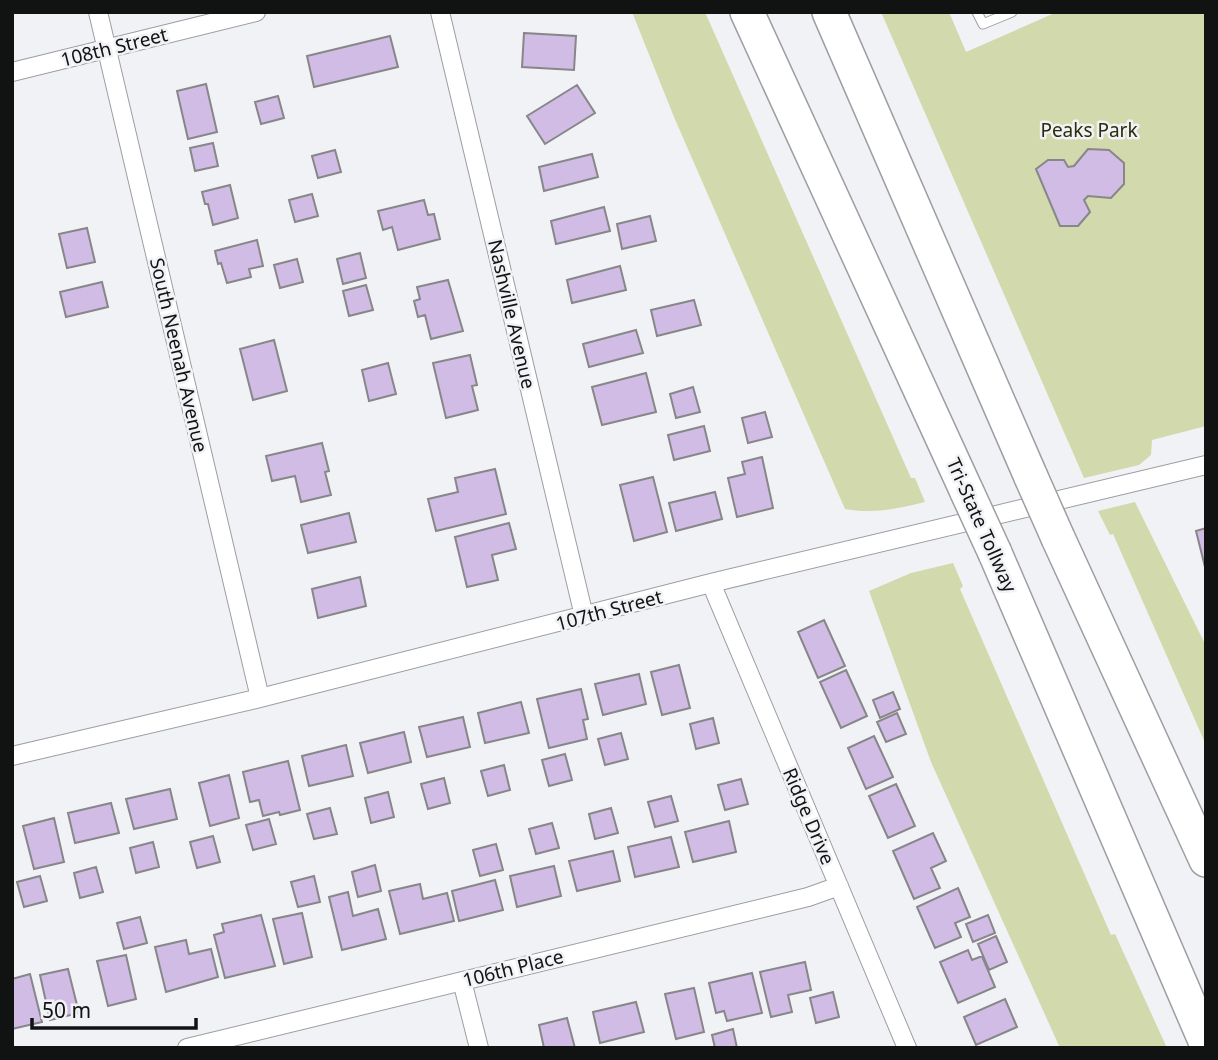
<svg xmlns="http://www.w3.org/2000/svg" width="1218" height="1060" font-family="'Noto Sans',sans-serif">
  <rect width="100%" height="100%" fill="#f1f2f5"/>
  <path fill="#d2d9ad" d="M632,12H705L911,478H915L925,502C897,509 873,514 845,509L674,117Z
    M881,12H949L966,52L1057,12H1206V426L1152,440L1151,455L1139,465L1084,478Z
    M1135,502L1206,646V745L1113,534L1110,535L1098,511Z
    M953,563L963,586L960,589L1111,935L1115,934L1167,1048H1060L931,762L869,591L911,573Z"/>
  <path fill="#d0bce5" stroke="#878688" stroke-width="2" d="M524,33L576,36L574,70L522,67Z
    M390,36L398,67L314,87L307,56Z
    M206,84L217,132L188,139L177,91Z
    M577,85L595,113L545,144L527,116Z
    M278,96L284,118L261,124L255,102Z
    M213,143L218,166L195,171L190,148Z
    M1088,149L1109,150L1124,163V184L1111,198L1088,196L1084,200L1090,212L1078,226H1060L1036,169L1048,160H1064L1068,167L1074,166Z
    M335,150L341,172L318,178L312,156Z
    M592,154L598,177L544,191L539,167Z
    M230,185L238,218L213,225L208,204H205L202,192Z
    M312,194L318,216L295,222L289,200Z
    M424,200L428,215L434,214L440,239L398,250L392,227L383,230L378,211Z
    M604,207L610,231L556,244L551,221Z
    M650,216L656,241L622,249L617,224Z
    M87,228L95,262L67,268L59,234Z
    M257,240L263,266L249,269L251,277L227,283L221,263L218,264L215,251Z
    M360,253L366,278L343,284L337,259Z
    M297,259L303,282L280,288L274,265Z
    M620,266L626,290L572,303L567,280Z
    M448,280L463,331L431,339L425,315L418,317L414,301L420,299L417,287Z
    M102,282L108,307L66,317L60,292Z
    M366,285L373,310L349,316L343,291Z
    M694,300L701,325L657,336L651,310Z
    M636,330L643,353L589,367L583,344Z
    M274,340L287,391L253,400L240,349Z
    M470,355L477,385L472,386L478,410L446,418L433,363Z
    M388,363L396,394L369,401L362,370Z
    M646,373L656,412L602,425L592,387Z
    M693,387L700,412L676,418L670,394Z
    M765,412L772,437L748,443L742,418Z
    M704,426L710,451L674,460L668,435Z
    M322,443L329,471L325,472L331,495L301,502L295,476L272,481L266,456Z
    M762,457L773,508L737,517L728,478L745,474L742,462Z
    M495,469L506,514L436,531L428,499L458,492L455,478Z
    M653,477L667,532L634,541L620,485Z
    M715,492L722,519L676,531L669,503Z
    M349,513L356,542L308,553L301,525Z
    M509,523L516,549L492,555L498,580L467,587L455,537Z
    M1206,528V571L1196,531Z
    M360,577L366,606L318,618L312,589Z
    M824,620L845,666L818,678L798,632Z
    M679,665L690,708L662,715L651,672Z
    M846,670L867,716L841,728L820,682Z
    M639,674L646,704L603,715L595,684Z
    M581,689L588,719L583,720L587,739L549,748L537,699Z
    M893,692L900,709L880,718L873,700Z
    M521,702L529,733L485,743L478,713Z
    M897,713L906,734L886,742L877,722Z
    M463,717L470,747L427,757L419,727Z
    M713,718L719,743L696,749L690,724Z
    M404,732L411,762L368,773L360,743Z
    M621,733L628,759L605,765L598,739Z
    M874,736L893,777L866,789L848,748Z
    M346,745L353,776L309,786L302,756Z
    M565,754L572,780L549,786L542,760Z
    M288,761L300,810L280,815L279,812L263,816L259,800L250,802L243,772Z
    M504,765L510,790L488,796L481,771Z
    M229,775L239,818L210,826L199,783Z
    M444,778L450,803L428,809L421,784Z
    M741,779L748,804L725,810L718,785Z
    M896,784L915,826L888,838L869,796Z
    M170,789L177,819L134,829L126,799Z
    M388,792L394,817L371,823L365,798Z
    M671,796L678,821L655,827L648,802Z
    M111,803L119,833L75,843L68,813Z
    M330,808L337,834L314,839L307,814Z
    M611,808L618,833L595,839L589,814Z
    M54,818L64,862L34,869L23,826Z
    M269,819L276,844L253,850L246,825Z
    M729,821L736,852L693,862L685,832Z
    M552,823L559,848L536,854L529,829Z
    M933,833L946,861L931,868L940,888L914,899L893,851Z
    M213,836L220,862L197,868L190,842Z
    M671,837L679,867L635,877L628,847Z
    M153,842L159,867L136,873L130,848Z
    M496,844L503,870L480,876L473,850Z
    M613,851L620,881L577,891L569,861Z
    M375,865L381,891L358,897L352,872Z
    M554,866L561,896L517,907L510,876Z
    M96,867L103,892L80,898L74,873Z
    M40,876L47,901L24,907L17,882Z
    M314,876L320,902L298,907L291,882Z
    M495,880L503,910L459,921L452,891Z
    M420,884L423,899L447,893L454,921L400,934L389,891Z
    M958,888L970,917L955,923L961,937L935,948L917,907Z
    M348,892L353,916L378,909L386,939L342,950L329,897Z
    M302,913L312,957L284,964L273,919Z
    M261,915L275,966L225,978L214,935L224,932L222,924Z
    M988,915L995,933L973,942L966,924Z
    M140,917L147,943L124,949L117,923Z
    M996,936L1007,962L989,970L978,944Z
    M186,940L189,954L211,949L218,977L166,992L155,947Z
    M968,950L972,960L982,956L995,987L958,1003L940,962Z
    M126,955L136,999L108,1006L97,961Z
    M805,962L811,990L788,995L792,1012L771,1017L760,972Z
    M68,969L79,1013L50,1020L40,975Z
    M752,973L762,1013L727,1021L724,1011L716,1013L709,983Z
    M30,974L42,1022L12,1029V979Z
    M694,988L704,1032L676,1039L665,994Z
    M833,992L839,1017L816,1023L810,998Z
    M1005,999L1017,1027L976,1045L964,1017Z
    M636,1002L644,1032L600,1043L593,1012Z
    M567,1018L575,1048H544L539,1025Z
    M733,1029L737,1048H715L712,1035Z"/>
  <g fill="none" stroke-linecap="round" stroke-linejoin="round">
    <defs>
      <path id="lane" d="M977,12L983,24L1012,12"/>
      <path id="street" d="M98,12L260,698
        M440,12L584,616
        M12,72L256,12
        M711,583L907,1048
        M12,756L260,698L711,583L1206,465
        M462,981L479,1048
        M187,1048L808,897L839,886"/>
      <path id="highway" d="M747,12L967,492
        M829,12L1031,477
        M1058,538L1206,860
        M995,553L1206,1043"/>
    </defs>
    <use href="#lane" stroke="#9d9ea1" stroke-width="11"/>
    <use href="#street" stroke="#9d9ea1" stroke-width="20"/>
    <use href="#highway" stroke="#9d9ea1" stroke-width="36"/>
    <use href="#lane" stroke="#fff" stroke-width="9"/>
    <use href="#street" stroke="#fff" stroke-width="18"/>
    <use href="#highway" stroke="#fff" stroke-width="33"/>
    <defs>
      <path id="highway-bridge" d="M1031,477L1058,538
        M967,492L995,553"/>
    </defs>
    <use href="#highway-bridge" stroke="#9d9ea1" stroke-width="36" stroke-linecap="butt"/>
    <use href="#highway-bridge" stroke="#fff" stroke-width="33"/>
  </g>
  <g text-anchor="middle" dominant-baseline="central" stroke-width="5" stroke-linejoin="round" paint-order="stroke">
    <g font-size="19" fill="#111212" stroke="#f1f2f5">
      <text transform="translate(114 47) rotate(-14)">108th Street</text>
      <text transform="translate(512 314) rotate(77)">Nashville Avenue</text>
      <text transform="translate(179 355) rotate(77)">South Neenah Avenue</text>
      <text transform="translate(982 525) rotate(66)">Tri-State Tollway</text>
      <text transform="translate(609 610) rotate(-15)">107th Street</text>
      <text transform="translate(809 816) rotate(67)">Ridge Drive</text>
      <text transform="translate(513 968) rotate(-14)">106th Place</text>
    </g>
    <g font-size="19" fill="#292d09" stroke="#f1f2f5">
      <text x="1089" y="130">Peaks Park</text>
    </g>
  </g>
  <rect width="1218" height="1060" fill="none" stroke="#111212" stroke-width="28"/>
  <path d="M32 1018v10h164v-10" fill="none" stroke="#111212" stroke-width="3.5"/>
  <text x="42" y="1018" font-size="21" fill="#111212" stroke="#f1f2f5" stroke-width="5" paint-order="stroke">50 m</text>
</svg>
